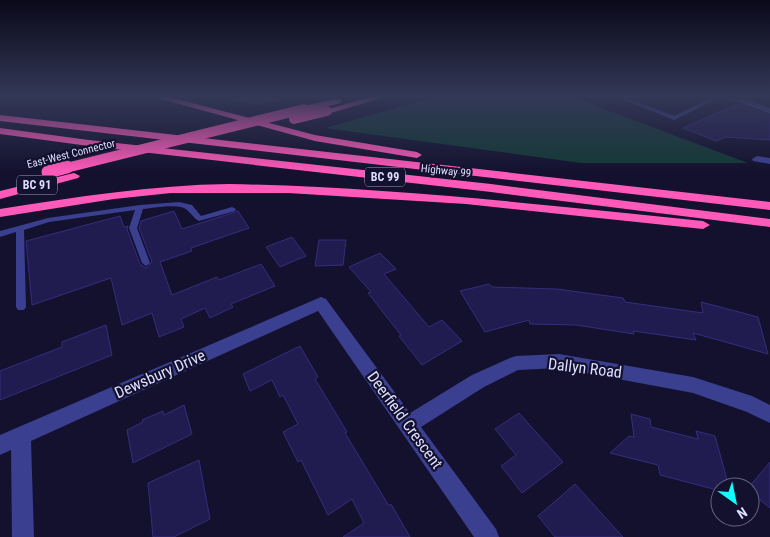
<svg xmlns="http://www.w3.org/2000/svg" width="770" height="537" font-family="'Roboto Condensed',sans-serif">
  <rect width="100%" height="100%" fill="#13112e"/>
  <path fill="#133934" d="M214,97H293L258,105Z
    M436,97H572L748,163H581L325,128Z"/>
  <path fill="#211c50" stroke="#352d7d" d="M738,104L770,116V140L726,137L716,141L683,128Z
    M174,211L182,229L238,211L249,228L191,248L192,251L160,262L172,295L217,277L219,280L261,264L275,286L231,304L233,307L210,318L205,308L181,319L184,327L159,337L152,313L122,325L111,278L32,305L26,241L120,216L124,227L128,226L127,229L140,264L146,268L152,262L139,228L141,221Z
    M292,237L306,256L280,267L266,247Z
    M319,240H346L343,265L315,266Z
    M380,253L396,269L384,274L429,327L442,320L462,341L422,365L399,336L401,335L368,293L371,292L349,267Z
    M489,284L492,287L557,289L623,298L625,302L703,313L701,302L758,317L768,354L693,333L696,340L633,331L634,334L576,325L530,324L529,320L485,332L460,291Z
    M106,325L112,355L0,400V371L62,347V342Z
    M300,346L318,377L315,379L347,432L345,433L389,506L391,504L410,537H343L364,523L352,499L328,515L301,460L298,462L283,432L298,424L283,395L280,397L272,380L250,391L243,374Z
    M184,405L192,434L133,463L127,430L143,422L142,420L163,411L164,415Z
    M519,413L563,462L522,493L501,466L516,455L495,429Z
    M631,414L650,419L651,427L698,439L696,431L715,436L729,487H717V490L660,475L658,465L610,453L629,436L634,437Z
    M199,460L210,519L174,537H153L148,483Z
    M770,462V508L750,492L749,487Z
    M575,484L623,537H555L538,516Z"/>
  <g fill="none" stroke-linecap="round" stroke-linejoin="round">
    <path fill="#3a3f8f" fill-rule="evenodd" d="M617,97H624L674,116L714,97H721L674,120Z
      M179,202L192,205L201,216L232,207L236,209L235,211L199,221C193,218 190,211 184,208C175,204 154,208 143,209L137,228L150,263L146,266L142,263L129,228L135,210L49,222L24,230L26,307L24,310H18L16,307V232L0,237V231L48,218L140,205Z"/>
    <path fill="#3a3f8f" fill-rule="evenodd" d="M725,97H737L770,108V114Z
      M757,156L770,158V164L753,161L752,159Z
      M321,297L326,299L410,413L472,375L510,358L516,356L559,354L693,377L752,396L770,405V423L747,412L693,393L559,368L518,370L484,387L421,427L496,529L499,537H474L318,311L31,441L34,537H12L11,450L0,455V435Z"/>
    <path fill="#ff59b9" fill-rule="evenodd" d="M154,97H169L315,135L417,152L422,155L417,158L315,141Z
      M370,97H385L327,114L322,111Z
      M338,98L341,99V103L304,112L299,109L301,107Z
      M0,115L770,202V210L0,121Z
      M0,128L89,140L491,184L770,219V227L491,192L89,146L0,134Z
      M74,173L80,176L78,178L0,199V191Z
      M229,184C388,187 545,205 703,221L710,225L703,229L466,204L288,193H171L114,199L0,217V209C76,197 152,185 229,184Z"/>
    <path stroke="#ff59b9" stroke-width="10" d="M294,119L327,111
      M62,169L304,109"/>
    <path stroke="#ff59b9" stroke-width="13" d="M48,172L67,167"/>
  </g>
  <linearGradient id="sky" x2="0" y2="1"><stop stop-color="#0a0919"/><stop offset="0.56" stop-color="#333857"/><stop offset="1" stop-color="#333857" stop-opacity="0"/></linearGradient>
  <rect width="770" height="172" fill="url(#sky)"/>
  <g text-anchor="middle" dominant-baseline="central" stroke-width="4.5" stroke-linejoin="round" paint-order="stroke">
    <g font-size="11" fill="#dedeff" stroke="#13112e">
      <text transform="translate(71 154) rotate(-14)">East-West Connector</text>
      <text transform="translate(446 171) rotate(6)">Highway 99</text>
    </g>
    <g fill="#13112e" stroke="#a1a0c0" stroke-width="1">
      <rect x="365" y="167.5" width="40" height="19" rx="4"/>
      <rect x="17" y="175.5" width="40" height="19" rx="4"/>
    </g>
    <g font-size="12" font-weight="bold" fill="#dedeff">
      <text x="385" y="177">BC 99</text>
      <text x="37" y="185">BC 91</text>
    </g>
    <g font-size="16" fill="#dedeff" stroke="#13112e">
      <text transform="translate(585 368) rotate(7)">Dallyn Road</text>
      <text transform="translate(160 374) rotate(-24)">Dewsbury Drive</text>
      <text transform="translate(405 420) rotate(54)">Deerfield Crescent</text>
    </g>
  </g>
  <g transform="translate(735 502) rotate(147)"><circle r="24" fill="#13112e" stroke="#646382"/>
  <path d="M0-4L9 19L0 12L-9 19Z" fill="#0affff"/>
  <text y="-8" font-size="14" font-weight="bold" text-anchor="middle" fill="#dedeff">N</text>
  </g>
</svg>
